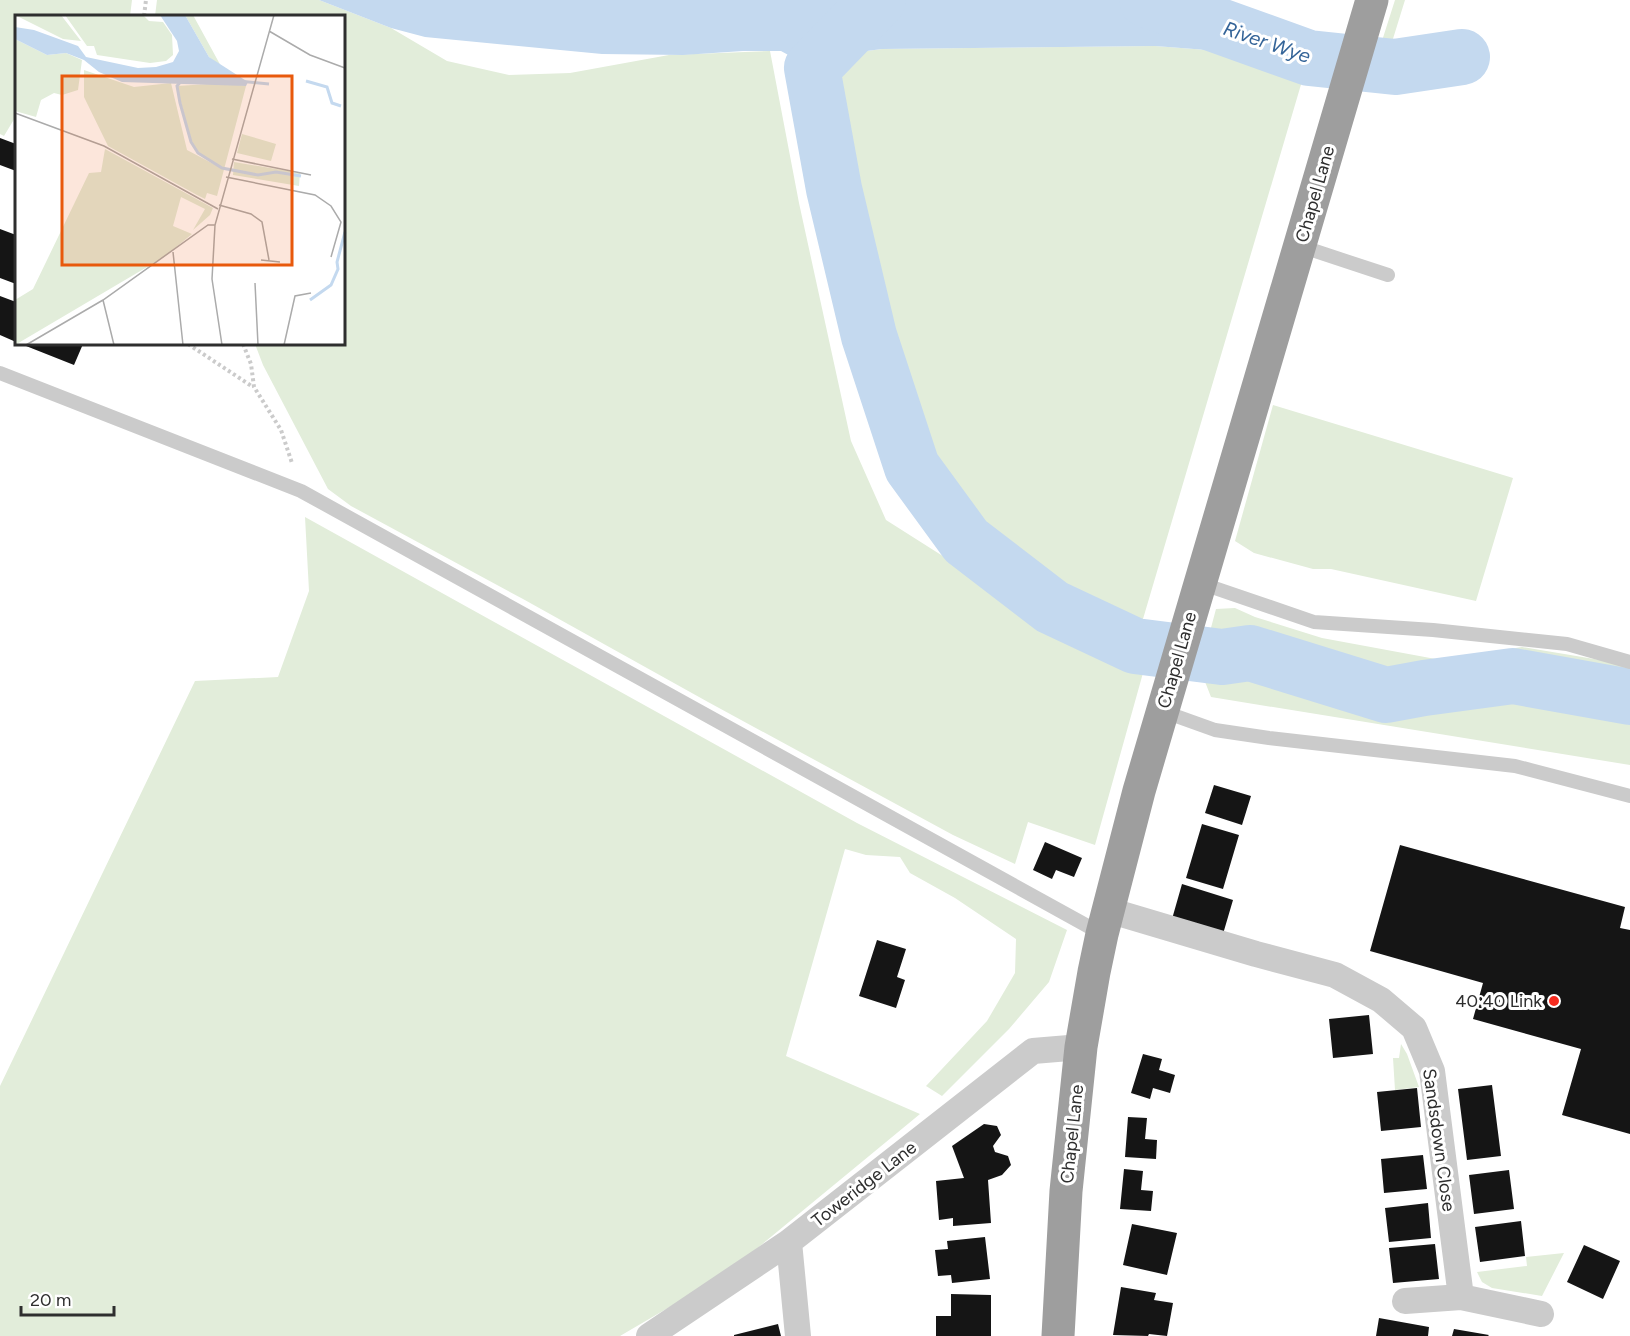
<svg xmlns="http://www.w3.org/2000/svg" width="1630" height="1336" font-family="Figtree,sans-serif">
  <rect width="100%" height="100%" fill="#fff"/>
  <path fill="#e2edda" d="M0,0H132L130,16H16V116L4,136L0,134Z
    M157,0H319L391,28L447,61L509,75L570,73L669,55L770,51L799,203L851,441L886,520L1009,598L1064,623L1124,648L1148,655L1095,845L1028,822L1015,864L953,835L708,702L523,599L351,506L328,489L263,365L255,344H344V16H155Z
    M1395,0H1405L1392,42L1381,44Z
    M1155,46L1207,50L1305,71L1135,646L1052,607L966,541L912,467L869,336L834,189L812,68L836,55L882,49Z
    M1273,405L1513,478L1476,601L1331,569H1313L1254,553L1235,541Z
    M305,517L857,823L1067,930L1049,982L1009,1029L942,1096L926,1086L987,1021L1015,973L1016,939L955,898L910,873L900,857L866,855L845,849L786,1056L920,1114L726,1274L620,1336H0V1086L195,681L278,677L309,591Z
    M1235,608L1255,617L1322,638L1441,660L1522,647L1630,665V765L1211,697L1200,669L1216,609Z
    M1401,1044L1407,1054L1419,1087L1395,1090L1393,1058H1399Z
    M1564,1253L1542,1296L1492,1288L1482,1282L1477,1272L1527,1266L1526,1257Z"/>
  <path fill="#c4d9ef" d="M319,0H1225L1242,10L1313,44L1305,71L1207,50L1155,46L882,49L836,55L812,68L781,51H743L683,55L602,54L425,37L391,28Z"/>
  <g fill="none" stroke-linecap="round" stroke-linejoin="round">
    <path stroke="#c4d9ef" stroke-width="56" d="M878,0L812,68L834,189L869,336L912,467L966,541L1052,607L1135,646L1222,657L1250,653L1386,695L1424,688L1513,676L1630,697
      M1147,0L1309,58L1395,67L1462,57"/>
  </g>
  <path fill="#151515" d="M0,138L16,144V171L0,165Z
    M0,229L16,235V284L0,278Z
    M0,296L16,302V342L0,335Z
    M21,344H83L74,365Z
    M1214,785L1251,796L1242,825L1205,813Z
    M1202,824L1239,835L1223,889L1186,878Z
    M1045,842L1082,858L1074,877L1056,870L1052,879L1033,870Z
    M1400,845L1625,907L1620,928L1630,930V1134L1562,1115L1581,1049L1473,1019L1483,983L1370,951Z
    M1182,884L1233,900L1223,934L1172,919Z
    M877,940L906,949L897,977L905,980L896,1008L859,996Z
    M1369,1015L1373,1054L1333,1058L1329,1019Z
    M1143,1054L1162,1059L1159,1070L1175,1075L1170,1093L1153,1088L1150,1099L1131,1093Z
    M1492,1085L1501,1156L1467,1160L1458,1089Z
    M1417,1088L1421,1127L1381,1131L1377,1092Z
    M1128,1117L1147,1118L1145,1139L1157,1140L1156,1159L1125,1157Z
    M984,1124L997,1126L1001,1135L993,1146L995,1152L1008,1156L1011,1165L1002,1175L988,1180L991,1223L953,1226V1218L939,1220L936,1181L964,1178L952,1146Z
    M1423,1155L1427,1189L1384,1193L1381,1159Z
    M1124,1169L1143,1171L1141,1190L1153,1191L1151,1211L1120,1209Z
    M1509,1170L1514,1209L1474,1214L1469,1175Z
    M1428,1203L1431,1238L1389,1242L1385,1208Z
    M1521,1221L1525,1256L1480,1262L1475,1227Z
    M1132,1224L1177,1233L1167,1275L1123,1265Z
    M985,1237L990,1279L952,1283L951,1275L938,1276L935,1250L948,1249L947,1241Z
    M1435,1244L1439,1279L1393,1283L1389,1248Z
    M1584,1245L1620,1261L1603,1299L1567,1282Z
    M1121,1287L1156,1293L1154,1300L1173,1303L1167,1336L1149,1334L1148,1336L1113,1335Z
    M951,1294L991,1295V1336H936V1316H951Z
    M1379,1318L1429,1327L1428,1336H1376Z
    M778,1324L781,1336H734V1335Z
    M1454,1329L1489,1335L1488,1336H1452Z"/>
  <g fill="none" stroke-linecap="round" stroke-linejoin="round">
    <path stroke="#cbcbcb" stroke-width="4" stroke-dasharray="3 3" stroke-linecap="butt" d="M144,16L146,0
      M188,344L253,387
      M243,344L251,364L254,387L281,430L292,463"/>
    <path stroke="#cbcbcb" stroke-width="14" d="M1300,246L1388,275
      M0,373L301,491L1102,934
      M1200,583L1314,622L1433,630L1567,644L1630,662
      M1162,711L1215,730L1269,738L1515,766L1630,796"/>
    <path stroke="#cbcbcb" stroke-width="26" d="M1108,910L1256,954L1335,975L1381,1000L1414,1028L1432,1071L1461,1297
      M789,1242L798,1336
      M1405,1301L1461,1297L1541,1314
      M649,1336L789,1242L1033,1051L1081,1047"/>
    <path stroke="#9e9e9e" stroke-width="33" d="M1058,1336L1066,1191L1081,1047L1094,972L1102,934L1139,791L1372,0"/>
  </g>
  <circle fill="#f62b1f" stroke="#fff" stroke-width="2" cx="1554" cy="1001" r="6"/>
  <g text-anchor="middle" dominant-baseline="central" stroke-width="6" stroke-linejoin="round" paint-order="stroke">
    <g font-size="18" fill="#2e2e2e" stroke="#fff">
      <text transform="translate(1315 194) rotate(-74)">Chapel Lane</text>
      <text transform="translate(1177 660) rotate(-74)">Chapel Lane</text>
      <text transform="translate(1072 1134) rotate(-84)">Chapel Lane</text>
      <text transform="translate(1439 1140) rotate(82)">Sandsdown Close</text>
      <text transform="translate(864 1184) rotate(-38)">Toweridge Lane</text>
    </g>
    <g font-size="18" fill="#2e2e2e" stroke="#fff" text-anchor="end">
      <text x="1542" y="1001">40:40 Link</text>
    </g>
    <g font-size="20" font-style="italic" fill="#346498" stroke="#fff">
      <text transform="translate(1267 42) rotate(19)">River Wye</text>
    </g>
  </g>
  <g transform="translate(15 15)">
    <rect width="330" height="330" fill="#fff"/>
    <path d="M0,0H46L66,26L48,24ZM50,0H128L134,6L148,7L157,20L158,40L151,46L135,48L82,40L79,31H72ZM170,0H178L207,53L194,42ZM0,24L32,40L51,38L67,45L63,75L47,80L39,78L26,85L21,102L0,96ZM69,55L119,72L156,68L172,135L206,153L183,138L176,127L162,71L210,68L231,71L202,181L192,178L190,184L182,180L93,131L69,82ZM227,119L261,129L256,146L222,138ZM90,134L198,193L195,200L178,215L190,194L166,182L158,211L177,219L149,242L0,330V285L18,274L74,158L86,157ZM219,147L285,158L284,171L218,160Z" fill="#e2edda"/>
    <path d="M145,0H170L194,42L233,67L231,71L107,67L84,57L69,45L51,38L32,40L0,24V12L19,15L63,31L71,42L123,53L141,52L158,47L164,36L162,26Z" fill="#c4d9ef"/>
    <path fill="none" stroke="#c4d9ef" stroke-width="3" d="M168,64L162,71L165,88L176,127L183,138L207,153L243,160L261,157L286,161M224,66L254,69M291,66L312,72L317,88L326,91M295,285L316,270L323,254L322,247L330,217"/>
    <path fill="none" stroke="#ababab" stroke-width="1.5" d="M254,16L295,40L330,53M0,98L89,131L203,194M217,144L296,160M211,162L300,180L316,191L326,207L316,242M204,190L236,199L247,207L254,245M158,237L168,330M246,245L265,247M240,268L243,330M88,285L99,330M11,330L88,285L193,210H200M207,330L197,264L200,210L259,0M269,330L280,281L296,278"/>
    <path fill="#e8590c" fill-opacity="0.15" stroke="#e8590c" stroke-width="3" d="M47,61H277V250H47Z"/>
    <rect width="330" height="330" fill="none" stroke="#2e2e2e" stroke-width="3"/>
  </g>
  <path d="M21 1306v9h93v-9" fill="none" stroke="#2e2e2e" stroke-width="3"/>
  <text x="30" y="1306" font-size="18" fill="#2e2e2e" stroke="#ffffff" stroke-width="4.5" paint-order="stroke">20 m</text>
</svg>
